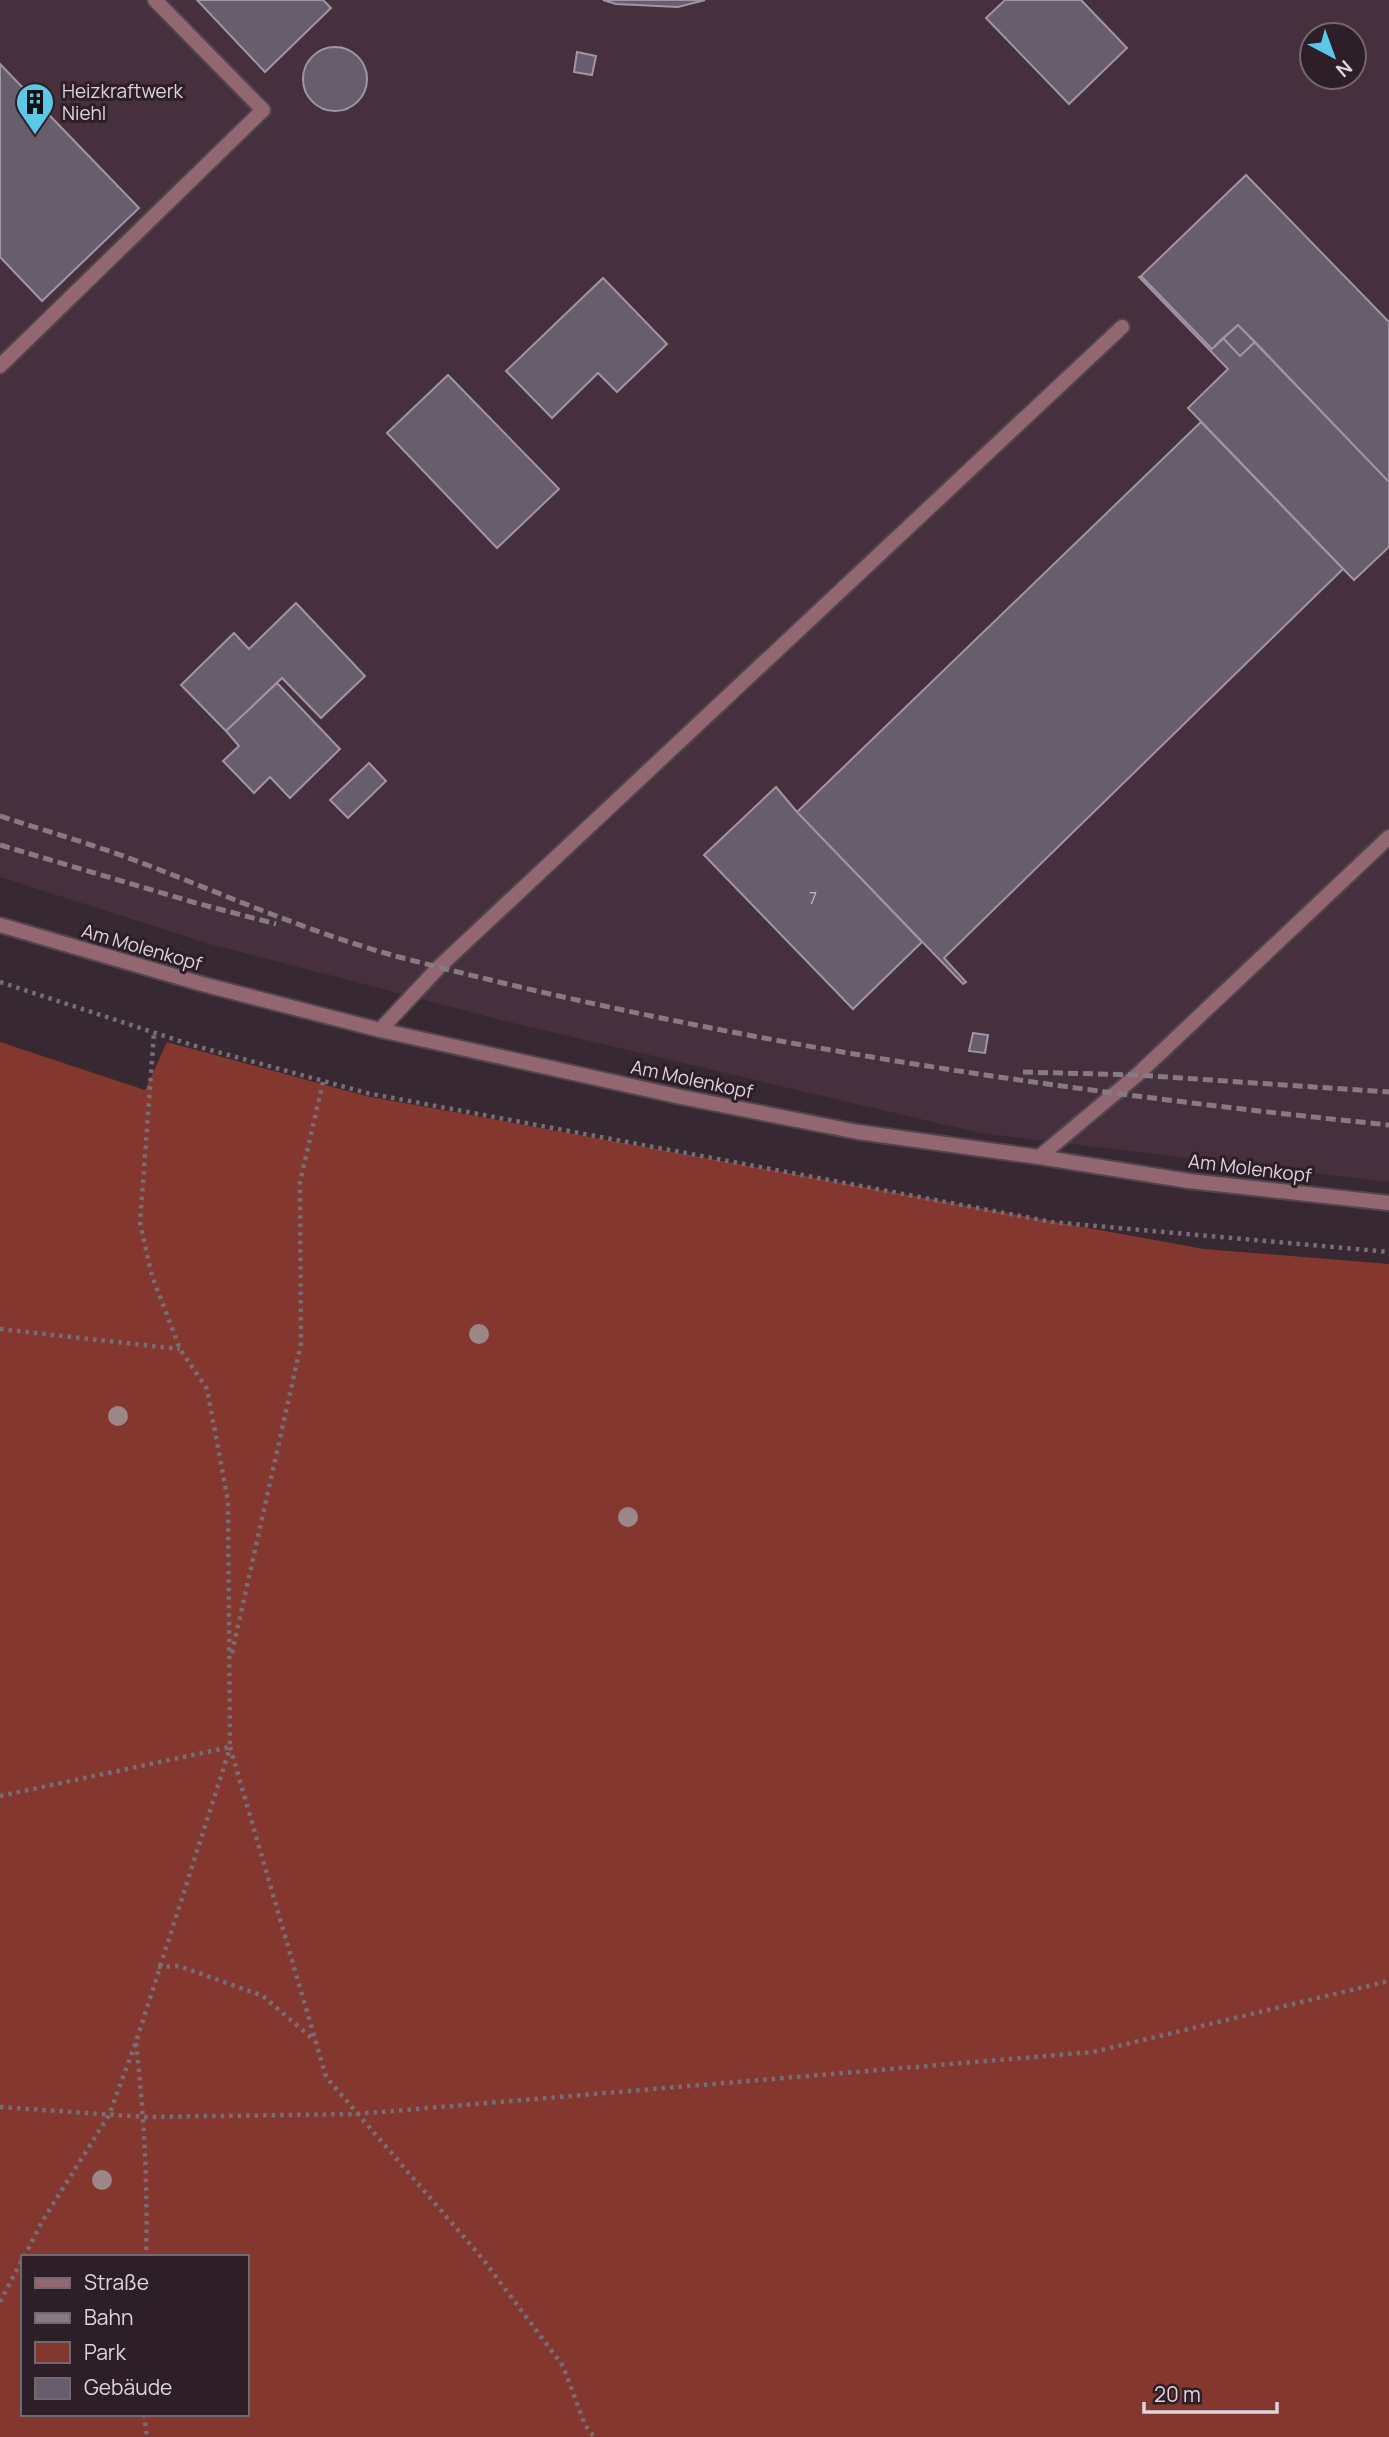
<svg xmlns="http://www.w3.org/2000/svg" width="1389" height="2437" font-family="Manrope,sans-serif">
  <rect width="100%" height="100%" fill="#382832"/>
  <path fill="#46303e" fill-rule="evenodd" d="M0,0H1389V1182L980,1133L513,1023L210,944L0,877ZM1312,35H1354V77H1312Z"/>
  <path fill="#83372f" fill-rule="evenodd" d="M0,1042L145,1090L167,1042L366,1096L1204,1249L1389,1264V2437H0ZM23,2257H247V2414H23Z"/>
  <path fill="#685d6d" stroke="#a094a5" stroke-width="2" d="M197,0H323L331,8L265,72Z
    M603,0H705L678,7L616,4Z
    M1005,0H1081L1127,48L1069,104L986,18Z
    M303 79a32 32 0 1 1 64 0a32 32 0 1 1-64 0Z
    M577,52L596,56L592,75L574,72Z
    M0,64L139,208L42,301L0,257Z
    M1246,175L1389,322V482L1238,325L1212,349L1141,276Z
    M1141,276L1212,349L1223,338L1240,356L1255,342L1389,482V547L1354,580L1188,408L1228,369L1139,277Z
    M603,278L667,344L617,392L598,373L552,418L506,371Z
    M1238,325L1255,342L1240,356L1223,338Z
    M448,375L559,489L497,548L387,433Z
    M1201,422L1343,569L944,958L966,982L963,984L797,812Z
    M296,603L365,676L321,718L282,678L226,731L181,685L234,633L249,649Z
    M277,683L340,749L290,798L270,777L254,793L223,761L239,746L226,731Z
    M369,763L386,781L348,818L330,800Z
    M776,787L797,812L922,942L853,1009L704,855Z
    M973,1033L988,1035L985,1053L969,1051Z"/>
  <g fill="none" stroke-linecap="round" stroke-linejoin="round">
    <defs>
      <path id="service" d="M0,366L263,110L155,0
        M380,1030L440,966L1122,327
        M1039,1157L1137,1075L1389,837"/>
      <path id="minor" d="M0,925L202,984L380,1030L681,1097L858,1132L1039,1157L1189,1181L1389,1203"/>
    </defs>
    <use href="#service" stroke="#53444d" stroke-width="18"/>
    <use href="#minor" stroke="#53444d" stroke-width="18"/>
    <path stroke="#7a6c74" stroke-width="4.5" stroke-dasharray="3.5 5" stroke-linecap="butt" d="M0,982L192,1045L367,1093L1052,1222L1389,1252
      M0,1329L180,1349
      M232,1653L301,1344L300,1182L323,1082
      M230,1747L326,2077L482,2258L563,2366L585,2425L594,2437
      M0,1796L230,1747L228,1501L207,1389L180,1349L152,1276L140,1223L154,1033
      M158,1967L179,1966L263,1996L315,2041
      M136,2043C144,2115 148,2185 146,2257
      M0,2107L145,2117L357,2114L1093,2052L1389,1981
      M24,2257L43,2220L109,2115L136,2042L230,1748
      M0,2302L23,2258
      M144,2414L147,2437"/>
    <use href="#service" stroke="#926771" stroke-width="14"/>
    <use href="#minor" stroke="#926771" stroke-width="14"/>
    <path stroke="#887a83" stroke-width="5" stroke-dasharray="10 5" stroke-linecap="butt" d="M0,816C50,832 101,847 150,866C232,898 314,934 399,957C723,1042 1056,1091 1389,1125
      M0,845L196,903L276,924
      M1023,1072L1137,1075L1389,1092"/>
  </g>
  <g fill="#9c8688">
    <circle cx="479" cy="1334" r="10"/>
    <circle cx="118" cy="1416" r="10"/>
    <circle cx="628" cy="1517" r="10"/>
    <circle cx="102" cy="2180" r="10"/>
  </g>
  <defs>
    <symbol id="building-pin" viewBox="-11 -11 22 30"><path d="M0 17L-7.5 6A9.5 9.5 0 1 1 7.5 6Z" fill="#5bc8e7" stroke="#2e1e28"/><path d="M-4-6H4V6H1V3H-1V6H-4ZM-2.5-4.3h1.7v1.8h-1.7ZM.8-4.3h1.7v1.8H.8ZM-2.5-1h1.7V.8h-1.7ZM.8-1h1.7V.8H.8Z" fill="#111"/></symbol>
  </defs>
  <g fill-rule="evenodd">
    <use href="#building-pin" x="13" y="80" width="44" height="60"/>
  </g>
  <g text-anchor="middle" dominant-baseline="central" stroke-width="6" stroke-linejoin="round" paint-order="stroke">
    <g font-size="16" fill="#c1b6c0">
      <text x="813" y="898">7</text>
    </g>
    <g font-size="19" fill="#dfd4db" stroke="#2e1e28" text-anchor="start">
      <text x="62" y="91">Heizkraftwerk<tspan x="62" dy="22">Niehl</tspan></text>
    </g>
    <g font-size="19" fill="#dfd4db" stroke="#2e1e28">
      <text transform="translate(142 947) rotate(16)">Am Molenkopf</text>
      <text transform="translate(692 1079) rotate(12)">Am Molenkopf</text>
      <text transform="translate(1250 1168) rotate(7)">Am Molenkopf</text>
    </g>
  </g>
  <rect x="21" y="2255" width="228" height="161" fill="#2e1e28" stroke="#756770" stroke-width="2"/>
  <rect x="35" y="2278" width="35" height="10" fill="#926771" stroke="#756770" stroke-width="2"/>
  <text x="84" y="2290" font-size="21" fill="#dfd4db">Straße</text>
  <rect x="35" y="2313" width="35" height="10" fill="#887a83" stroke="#756770" stroke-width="2"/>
  <text x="84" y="2325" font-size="21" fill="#dfd4db">Bahn</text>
  <rect x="35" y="2342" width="35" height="21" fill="#83372f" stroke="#756770" stroke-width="2"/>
  <text x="84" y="2360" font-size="21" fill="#dfd4db">Park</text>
  <rect x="35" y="2378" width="35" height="21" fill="#685d6d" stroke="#756770" stroke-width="2"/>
  <text x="84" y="2395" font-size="21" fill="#dfd4db">Gebäude</text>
  <g transform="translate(1333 56) rotate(139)"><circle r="33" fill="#2e1e28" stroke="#756770" stroke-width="2"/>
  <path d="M0-5L12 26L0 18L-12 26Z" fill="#5bc8e7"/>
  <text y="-10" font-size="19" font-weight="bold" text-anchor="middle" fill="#dfd4db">N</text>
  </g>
  <path d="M1144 2402v10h133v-10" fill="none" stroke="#dfd4db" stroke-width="3.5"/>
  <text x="1154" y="2402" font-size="21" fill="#dfd4db" stroke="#2e1e28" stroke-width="5" paint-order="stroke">20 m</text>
</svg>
